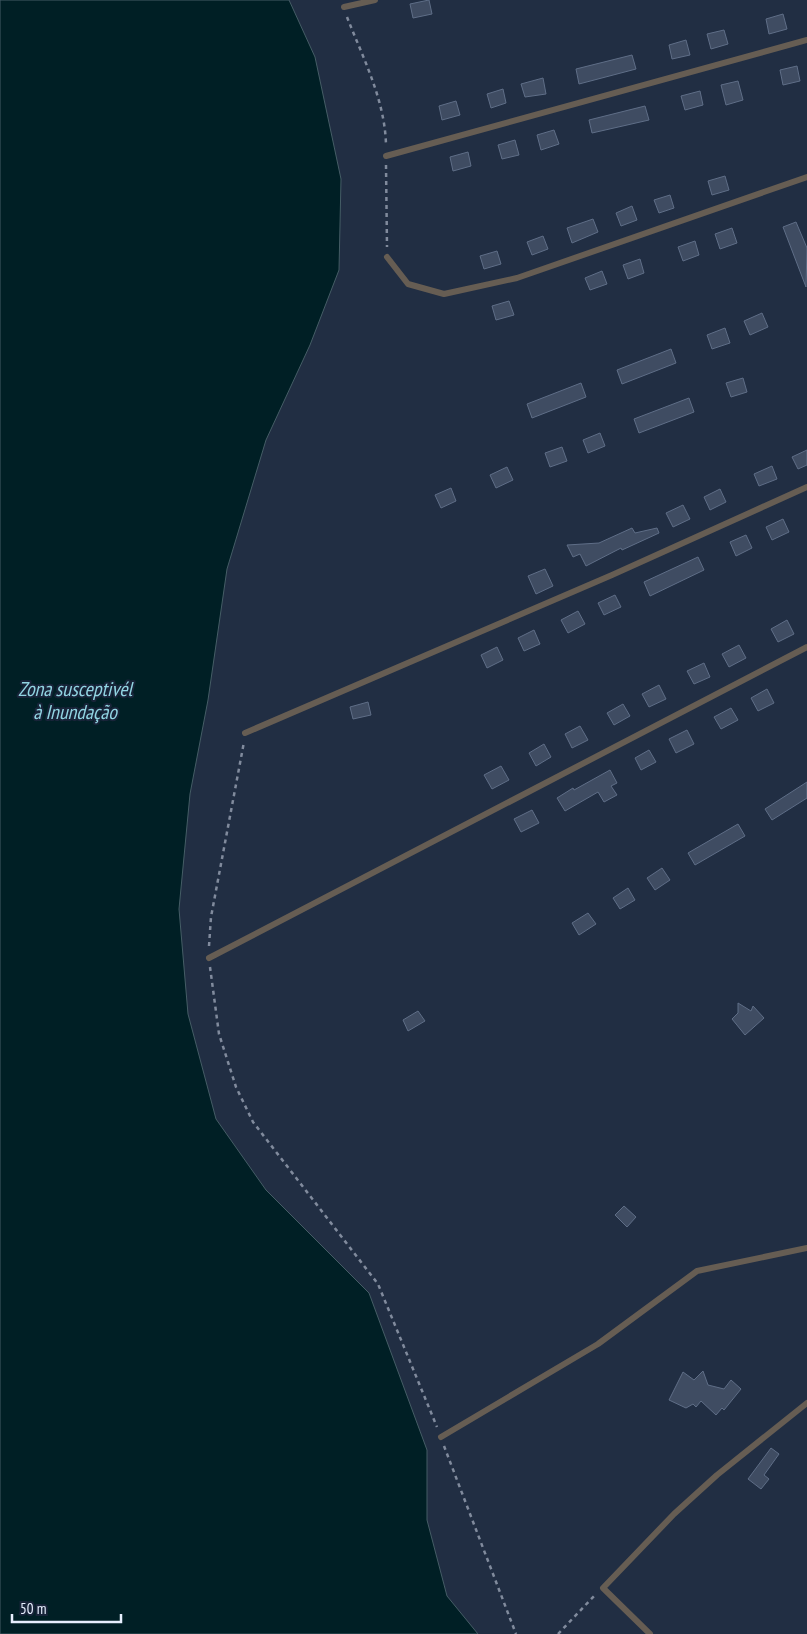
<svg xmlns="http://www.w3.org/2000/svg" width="807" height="1634" font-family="'PT Sans Narrow',sans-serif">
  <rect width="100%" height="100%" fill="#212e43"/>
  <path fill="#001f25" stroke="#455d66" d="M0,0H289L315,57L341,179L339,270L310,345L266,440L227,569L208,700L190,794L179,909L188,1014L216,1119L266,1190L369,1293L427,1450V1520L447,1596L478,1634H0Z"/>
  <path fill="#3f4c62" stroke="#5f6e87" d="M429,0L432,14L413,18L410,4Z
    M783,14L787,29L769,34L766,19Z
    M724,30L728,44L711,49L707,34Z
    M686,40L690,55L672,59L669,45Z
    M632,55L636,69L579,84L576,69Z
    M797,66L800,81L783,85L780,70Z
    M543,78L546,94L525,97L521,84Z
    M738,81L743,100L726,105L721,85Z
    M503,89L506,103L491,108L487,94Z
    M700,91L703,105L685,110L681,96Z
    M456,101L460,115L442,120L439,106Z
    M645,106L649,120L592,133L589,120Z
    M554,130L559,144L541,150L537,135Z
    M515,140L519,155L502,159L498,145Z
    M468,152L471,166L453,171L450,157Z
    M725,176L729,190L712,195L708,181Z
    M670,195L674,208L659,213L654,200Z
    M632,206L637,220L621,226L616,213Z
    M593,219L598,232L572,243L567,228Z
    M796,222L807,248L806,287L783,227Z
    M732,228L737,243L720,249L715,234Z
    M543,236L548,249L532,255L527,242Z
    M695,241L699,255L683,261L678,247Z
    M497,251L501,264L484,269L480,256Z
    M640,259L644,273L628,279L623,265Z
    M602,271L607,284L590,290L585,278Z
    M509,301L514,315L496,320L492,306Z
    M762,313L768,327L750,335L744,321Z
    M725,328L730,343L712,349L707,335Z
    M671,349L676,363L622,384L617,370Z
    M743,378L747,392L731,397L726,383Z
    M581,383L586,397L532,418L527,404Z
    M689,398L694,412L639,433L634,419Z
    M600,433L605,446L588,453L583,440Z
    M562,447L567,461L550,467L545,453Z
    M807,450V465L798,469L792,457Z
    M772,466L777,479L759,486L754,474Z
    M507,467L513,480L496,488L490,475Z
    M451,488L456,501L441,508L435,495Z
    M720,489L726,502L710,510L704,497Z
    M683,505L690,519L673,527L666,513Z
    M783,519L789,532L772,540L766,527Z
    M632,528L635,533L657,528L659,533L622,550L621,548L586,566L580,554L573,557L567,545L599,543Z
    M746,535L752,548L736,556L730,542Z
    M698,557L704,570L650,596L644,582Z
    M545,569L553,586L536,594L528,576Z
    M615,595L621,607L604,615L598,603Z
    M578,611L585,624L568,633L561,620Z
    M787,620L794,634L778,642L771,629Z
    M534,630L540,644L524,651L518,638Z
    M739,645L746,658L729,667L722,654Z
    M497,647L503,660L487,668L481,655Z
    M704,663L710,677L694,684L687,671Z
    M659,685L666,699L649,707L642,694Z
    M767,689L774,703L758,711L751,698Z
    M368,702L371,715L353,719L350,707Z
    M623,704L630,716L614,725L607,713Z
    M731,708L738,720L721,729L714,717Z
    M580,726L588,740L572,748L565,734Z
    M687,730L694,744L676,753L669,739Z
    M544,744L551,757L536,766L529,753Z
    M649,750L656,762L641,770L635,758Z
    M501,766L509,780L492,789L484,775Z
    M610,770L617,783L611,786L617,795L604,802L598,792L565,811L557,798L573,788L574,790Z
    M807,782V798L772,820L765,809Z
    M532,810L539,823L521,832L514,819Z
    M738,824L745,836L695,865L688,853Z
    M662,868L670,880L655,890L647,878Z
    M628,888L635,900L620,909L613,898Z
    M588,913L596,924L579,935L572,923Z
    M738,1003L751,1011L753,1006L764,1018L745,1035L732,1019L738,1013Z
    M418,1011L425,1021L408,1031L403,1020Z
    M624,1206L636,1217L627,1227L615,1215Z
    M703,1371L708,1385L724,1389L731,1380L741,1389L724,1410L722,1408L716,1415L701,1401L696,1407L693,1404L686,1408L669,1400L683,1372L694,1380Z
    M771,1448L779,1454L764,1475L769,1479L761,1489L748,1479Z"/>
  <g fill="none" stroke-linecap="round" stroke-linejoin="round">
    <path stroke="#818b9d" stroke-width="2.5" stroke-dasharray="4 4" stroke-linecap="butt" d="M347,17C363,58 385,100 386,145
      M386,165L387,247
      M209,946L211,917L244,742
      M210,967L219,1034L236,1087L253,1122L378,1284L437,1427
      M444,1446L516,1634
      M558,1634L596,1594"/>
    <path stroke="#665d53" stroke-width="6" d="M344,7L375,0
      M386,156L807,40
      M387,257L408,284L444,294L517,278L807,177
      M245,733L612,575L807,487
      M209,958L807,647
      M441,1437L598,1344L697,1271L807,1248
      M650,1634L603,1588L674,1514L717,1475L807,1403"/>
  </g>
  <g text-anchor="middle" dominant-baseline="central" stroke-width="4" stroke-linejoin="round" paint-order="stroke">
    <g font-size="20" font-style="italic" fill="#91d4e2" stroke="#182439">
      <text x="75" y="689">Zona susceptivél<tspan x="75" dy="23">à Inundação</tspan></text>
    </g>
  </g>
  <path d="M12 1614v8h109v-8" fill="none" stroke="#e7effe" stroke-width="2.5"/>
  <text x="20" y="1614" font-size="15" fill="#e7effe" stroke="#182439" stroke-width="4" paint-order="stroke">50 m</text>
</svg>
